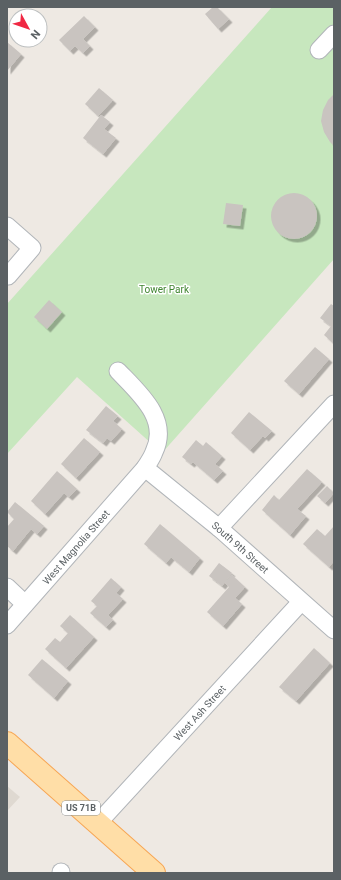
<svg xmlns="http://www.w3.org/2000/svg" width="341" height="880" font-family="Roboto,sans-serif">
  <defs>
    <filter id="shadow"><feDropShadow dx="3.5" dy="3.5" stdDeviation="0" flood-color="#0004"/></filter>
  </defs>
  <rect width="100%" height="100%" fill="#eee9e3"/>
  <path fill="#dfd9d1" d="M7,786L20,797L7,811Z"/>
  <path fill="#c7e7be" d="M272,7H334V259L162,453L77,377L7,454V304Z"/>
  <path fill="#c9c4c0" filter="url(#shadow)" d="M213,7H217L229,19L218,29L205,14Z
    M84,16L95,27L83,39L90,46L83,53L75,46L70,51L59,40Z
    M7,42L21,54L7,71Z
    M99,88L113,100L98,116L85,104Z
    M334,94V146L330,142L324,132L321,121L323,110L328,100Z
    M101,115L110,122L104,129L116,138L103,154L83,138Z
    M271 216a23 23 0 1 1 46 0a23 23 0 1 1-46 0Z
    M226,203L243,205L240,226L223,224Z
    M49,300L62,312L47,329L34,317Z
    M331,304L334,306V344L324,335L331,326L320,318Z
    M315,347L329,359L299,394L284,381Z
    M106,406L118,416L113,421L122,429L111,441L107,438L103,443L86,430Z
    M249,412L272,431L265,438L263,436L250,450L231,433Z
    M84,438L100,452L76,478L61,464Z
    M196,440L203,446L206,442L222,456L215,464L223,471L214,480L193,462L191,464L182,457Z
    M307,469L322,482L297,509L306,516L290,535L262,510L274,495L279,500Z
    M57,471L77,489L69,497L64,493L45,514L31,501Z
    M327,486L334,493L325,503L317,496Z
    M15,502L44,526L37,534L31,529L13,551L7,546V527L14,519L7,512Z
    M160,524L200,558L189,572L171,557L166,563L144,544Z
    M334,526V561L329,567L303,544L317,529L325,536Z
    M219,563L232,573L222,586L209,576Z
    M232,575L245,587L235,598L242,604L223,626L207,612L229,587L225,583Z
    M111,578L121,587L116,593L123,599L108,615L113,620L106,627L90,613L97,606L91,601Z
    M70,615L94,637L66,668L45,649L55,638L60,642L68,633L60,626Z
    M314,648L330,663L296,701L279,687Z
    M42,659L68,681L54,698L28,675Z"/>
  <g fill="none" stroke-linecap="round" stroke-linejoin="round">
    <defs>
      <g id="minor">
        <path d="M319,50L334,34"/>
        <path d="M7,226L32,248L8,276L7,275"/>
        <path id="s1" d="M145,468L219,528L334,630"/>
        <path d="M219,528L334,404"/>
        <path d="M7,587L25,604"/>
        <path id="s2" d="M7,625L145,468C148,463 152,458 154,452C170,419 139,393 118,371"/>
        <path id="s3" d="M98,823L301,602"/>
        <path d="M61,872V873"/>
      </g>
      <path id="major" d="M7,743L154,873"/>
    </defs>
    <use href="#minor" stroke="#b1b5b9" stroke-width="19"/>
    <use href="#major" stroke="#f7a654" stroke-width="24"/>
    <use href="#minor" stroke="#fff" stroke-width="17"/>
    <use href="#major" stroke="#ffdea7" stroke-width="22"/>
  </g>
  <g text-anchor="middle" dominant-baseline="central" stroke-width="3" stroke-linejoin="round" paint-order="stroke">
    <rect fill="#fff" stroke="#8c9092" stroke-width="1" x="62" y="801" width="38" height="14" rx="3"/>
    <g font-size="9" font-weight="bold" fill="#5b6164">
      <text x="81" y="808">US 71B</text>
    </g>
    <g font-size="10" fill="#408531" stroke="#fff">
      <text x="164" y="289">Tower Park</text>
    </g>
    <g font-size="10" fill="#5b6164" stroke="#fff">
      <text stroke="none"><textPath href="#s2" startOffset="104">West Magnolia Street</textPath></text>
      <text stroke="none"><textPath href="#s1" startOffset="124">South 9th Street</textPath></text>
      <text stroke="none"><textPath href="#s3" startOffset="150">West Ash Street</textPath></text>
    </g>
  </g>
  <rect width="341" height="880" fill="none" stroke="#5b6164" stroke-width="16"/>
  <g transform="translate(28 28) rotate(130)"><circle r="19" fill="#ffffff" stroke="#bdc0c1"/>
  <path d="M0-3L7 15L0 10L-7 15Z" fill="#f02843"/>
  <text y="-6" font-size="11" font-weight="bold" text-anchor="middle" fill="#5b6164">N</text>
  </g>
</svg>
